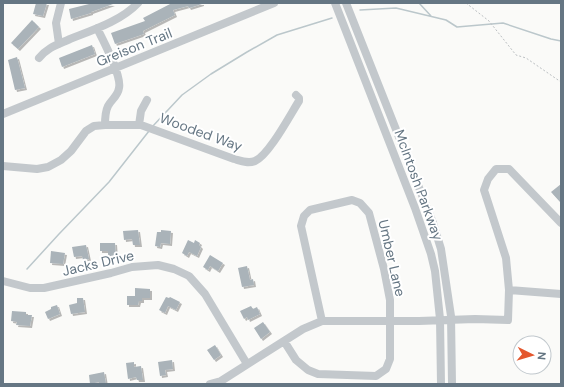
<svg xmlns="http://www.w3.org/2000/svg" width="564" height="387" font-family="'DM Sans',sans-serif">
  <defs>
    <filter id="shadow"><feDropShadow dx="2" dy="2" stdDeviation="0" flood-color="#0004"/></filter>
  </defs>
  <rect width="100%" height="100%" fill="#fafaf8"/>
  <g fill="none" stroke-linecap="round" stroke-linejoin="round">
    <path stroke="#bbc7cb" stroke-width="1.5" d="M419,3L431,16
      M360,10L396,8L446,20L457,27L503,23L551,39L561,41
      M152,127L182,95L211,74L247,52L277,35L332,18
      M27,269L59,234L109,182L149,131"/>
  </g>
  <path fill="#aab3b9" filter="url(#shadow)" d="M36,3H47L43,16L33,14Z
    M93,3L113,4L91,12V13L71,19L69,9Z
    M172,3H202V4L189,8L188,6L173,10L175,15L143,31L144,34L115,44L111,33L145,21L143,18Z
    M32,20L39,27L18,49L11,43Z
    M92,45L95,54L62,67L59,58Z
    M17,57L25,88L15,90L8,60Z
    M561,184V203L551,192Z
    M138,230L140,245H133L132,239L124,240L123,231Z
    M161,230L171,231L170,244L161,243L160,247L155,246L157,232H161Z
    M188,240L194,243L195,240L200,243L199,245L201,247L197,256L189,252L187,256L182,253Z
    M100,243H115L116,256H108V251H100Z
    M86,245L89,259L83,260L82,256L74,257L72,247Z
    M51,251L65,253L63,264L50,263Z
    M210,255L223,263L218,271L210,266L208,270L203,267Z
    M247,266L250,280L253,279L254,285L242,287L238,268Z
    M135,288L150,289V298H142V301H139L138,305H127V296H135Z
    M166,297L169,298L170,297L180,302L176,310L168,306L165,313L159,310Z
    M77,298H83L85,312L71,314L69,305L77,303Z
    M57,305L60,314L48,319L45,312L51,309V307Z
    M251,306L253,309L257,307L260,314L248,320L247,317L244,319L240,311Z
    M12,311L26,312V315H32L30,326L16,325L17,322L11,321Z
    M263,322L270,332L261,339L254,328Z
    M215,345L221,355L214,360L207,350Z
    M172,360L173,369L165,370L166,375L160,376L158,362Z
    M134,362V367L141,366L143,380H137L136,377L128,379L126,363Z
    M104,372L106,384H99V382L90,384L89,375Z"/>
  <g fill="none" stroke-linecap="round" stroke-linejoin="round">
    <path stroke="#bbbfc2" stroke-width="1" stroke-dasharray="2 2" stroke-linecap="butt" d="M466,3L489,21L516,55L526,58L561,82"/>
    <path stroke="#c3c8cc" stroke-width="8" d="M335,3L415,208L431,254L435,271L440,319L441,384
      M346,3L433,223L441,249L451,316L452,384
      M97,28C103,40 122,76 119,88C118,96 111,100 108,106C105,112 105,119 105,125H141L234,159C241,161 248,164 255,161C269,155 290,115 299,101V98L296,95
      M59,44L56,23L61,3
      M39,58C48,47 57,45 70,39C93,30 121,21 138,3
      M3,114L274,3
      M139,125L141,111L147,100
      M3,166L37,169L48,167L61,160L71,151L86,131L94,126L105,125
      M3,281L30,288H44L111,273L132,267L158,265L174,269L189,276L205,294L247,364
      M509,290L561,294
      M284,341L296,360L308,370L318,374L376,376L386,369L390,359V300L384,269L369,213L360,203L352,200L310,210L304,216L301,226L322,321
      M210,384L221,381L303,329L322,321H419L475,319L508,320L509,290L506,258L484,190L488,179L496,169H509L561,223"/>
  </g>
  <g text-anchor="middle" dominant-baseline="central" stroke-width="4" stroke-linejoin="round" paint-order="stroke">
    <g font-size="14" fill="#657683" stroke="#fff">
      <text transform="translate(134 47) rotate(-22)">Greison Trail</text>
      <text transform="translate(201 132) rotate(20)">Wooded Way</text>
      <text transform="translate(419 185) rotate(70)">McIntosh Parkway</text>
      <text transform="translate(392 258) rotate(77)">Umber Lane</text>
      <text transform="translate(98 263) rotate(-13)">Jacks Drive</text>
    </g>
  </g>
  <rect width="564" height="387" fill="none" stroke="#657683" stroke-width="8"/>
  <g transform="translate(532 355) rotate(95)"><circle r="19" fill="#ffffff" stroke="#c1c8cd"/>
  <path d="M0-3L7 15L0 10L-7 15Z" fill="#e4572e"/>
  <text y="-6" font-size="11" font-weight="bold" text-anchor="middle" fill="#657683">N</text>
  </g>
</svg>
